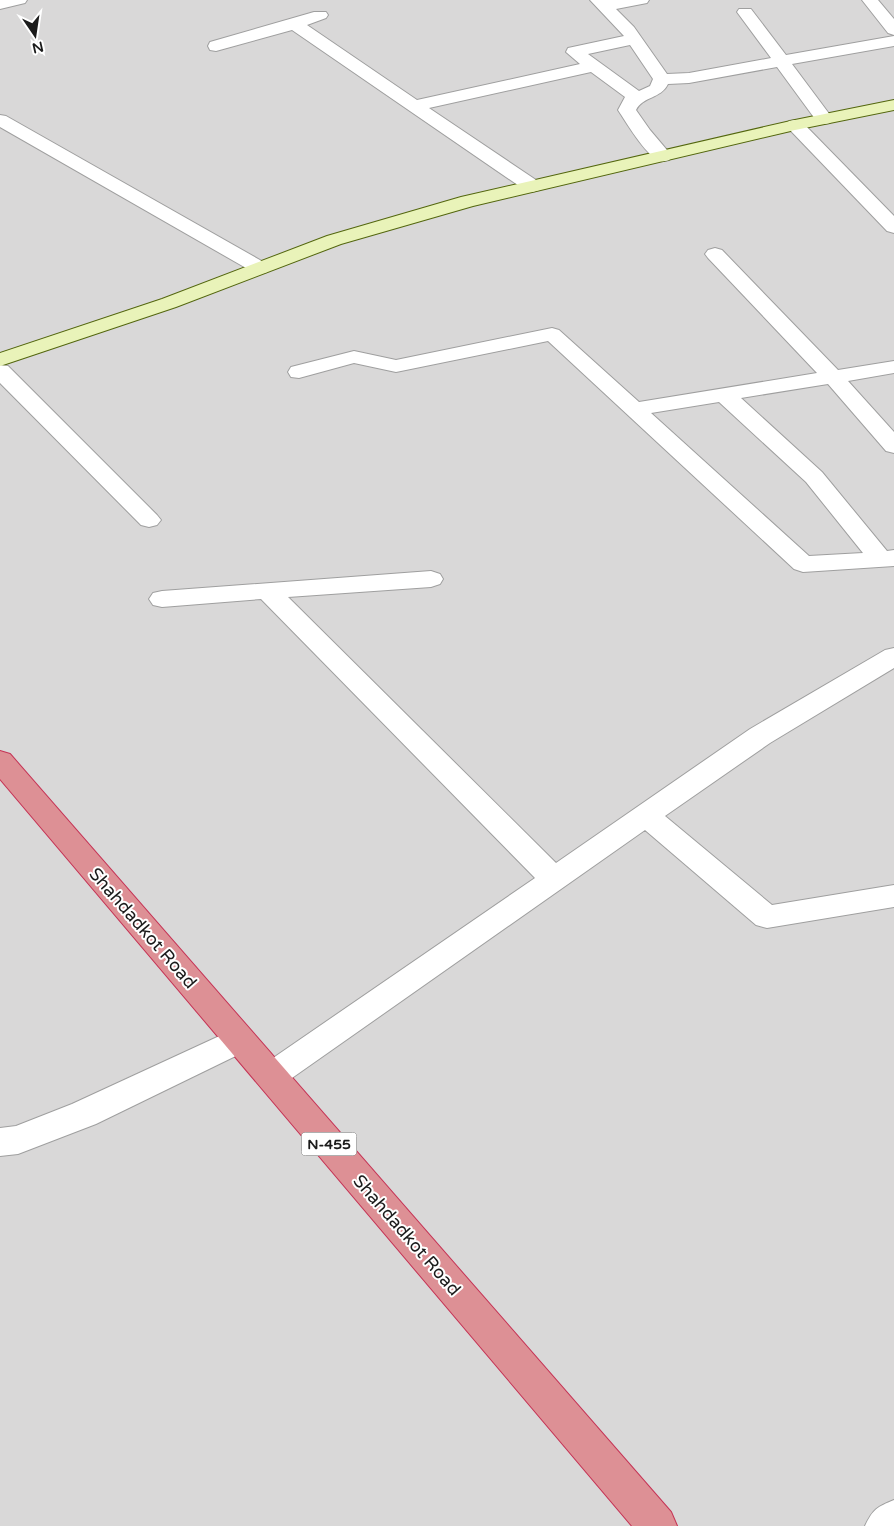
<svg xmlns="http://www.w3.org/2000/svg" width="894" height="1526" font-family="'Varela Round',sans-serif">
  <rect width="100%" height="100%" fill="#eceae2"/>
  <path fill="#d9d8d8" d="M0,0H894V1526H0Z"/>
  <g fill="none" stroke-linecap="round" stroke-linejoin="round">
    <defs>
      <path id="street" d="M0,0H27L25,3L0,9Z
        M590,0H649L647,3L616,9L634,27L667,74L689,73L771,58L737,12L739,9H751L786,55L894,36V46L792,64L833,119L830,123L824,124L818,123L777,67L689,83L668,84C661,99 643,96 636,110L650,130L672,156L669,160C666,161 662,162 658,160C645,154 626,122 618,110L625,97L591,72L429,108L539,182L541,186L539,190L532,192L525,190L292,30L216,51L210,50L208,46L210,42L314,12H326L328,15L326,18L307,25L417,100L580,64L566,52L568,48L624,36ZM630,45L653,79L650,86L639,91L588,54Z
        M862,0H878L894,19V35L888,33Z
        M0,115L6,116L267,264L270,268L267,272L260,274L253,272L0,127Z
        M795,120L801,121L894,216V233L887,231L789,129L786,125L789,121Z
        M715,248L722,250L838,370L894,361V373L848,381L894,432V453L886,451L828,384L741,398L822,472L887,551L894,550V566L803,572L794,569L548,341L396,372L354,363L299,378L291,377L288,372L291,367L354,351L396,360L552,328L559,330L639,402L817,373L708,258L705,254L708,250ZM719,402L806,482L863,553L809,556L651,413Z
        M0,365L8,366L157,515L161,520L157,525L149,527L141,525L0,383Z
        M431,571L440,574L443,579L440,584L431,587L288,597L556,863L750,729L885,650L894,648V668L770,743L665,816L772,905L894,885V907L767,928L756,925L645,830L282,1085L271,1089L260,1085L255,1076L260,1067L535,878L261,599L162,607L153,605L149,599L153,593L162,591Z
        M239,1027L250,1031L255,1040L250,1049L96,1124L18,1154L0,1156V1128L16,1126L72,1104Z
        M894,1500V1526H865C873,1509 877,1507 894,1500Z"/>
      <path id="secondary" d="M894,100V110L795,130L473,206L341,244L176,307L0,366V353L162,299L327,236L461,197L795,120Z"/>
      <path id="highway" d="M0,751L10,754L671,1512L677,1526H632L0,779Z"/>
    </defs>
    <use href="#street" stroke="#9f9f9f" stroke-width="2"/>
    <use href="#secondary" stroke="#53660e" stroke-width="2"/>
    <use href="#highway" stroke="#c53355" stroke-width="2"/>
    <use href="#street" fill="#fff" fill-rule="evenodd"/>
    <use href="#secondary" fill="#e9f3b9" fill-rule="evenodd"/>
    <use href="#highway" fill="#dd9095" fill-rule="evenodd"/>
  </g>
  <g text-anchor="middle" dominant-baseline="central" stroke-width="4" stroke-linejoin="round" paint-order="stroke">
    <rect fill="#fff" stroke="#5f5f5f" stroke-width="1" x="301.5" y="1132.5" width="55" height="23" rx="4"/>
    <g font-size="14" font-weight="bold" fill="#1b1b1b">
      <text x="329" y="1144">N-455</text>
    </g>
    <g font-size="18" fill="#1b1b1b" stroke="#fff">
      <text transform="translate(143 928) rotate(49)">Shahdadkot Road</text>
      <text transform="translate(407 1235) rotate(49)">Shahdadkot Road</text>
    </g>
  </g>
  <g transform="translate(35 35) rotate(167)" stroke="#ffffff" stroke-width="4" paint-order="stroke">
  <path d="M0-4L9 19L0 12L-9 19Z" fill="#1b1b1b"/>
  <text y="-8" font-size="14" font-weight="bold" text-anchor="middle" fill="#1b1b1b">N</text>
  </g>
</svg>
